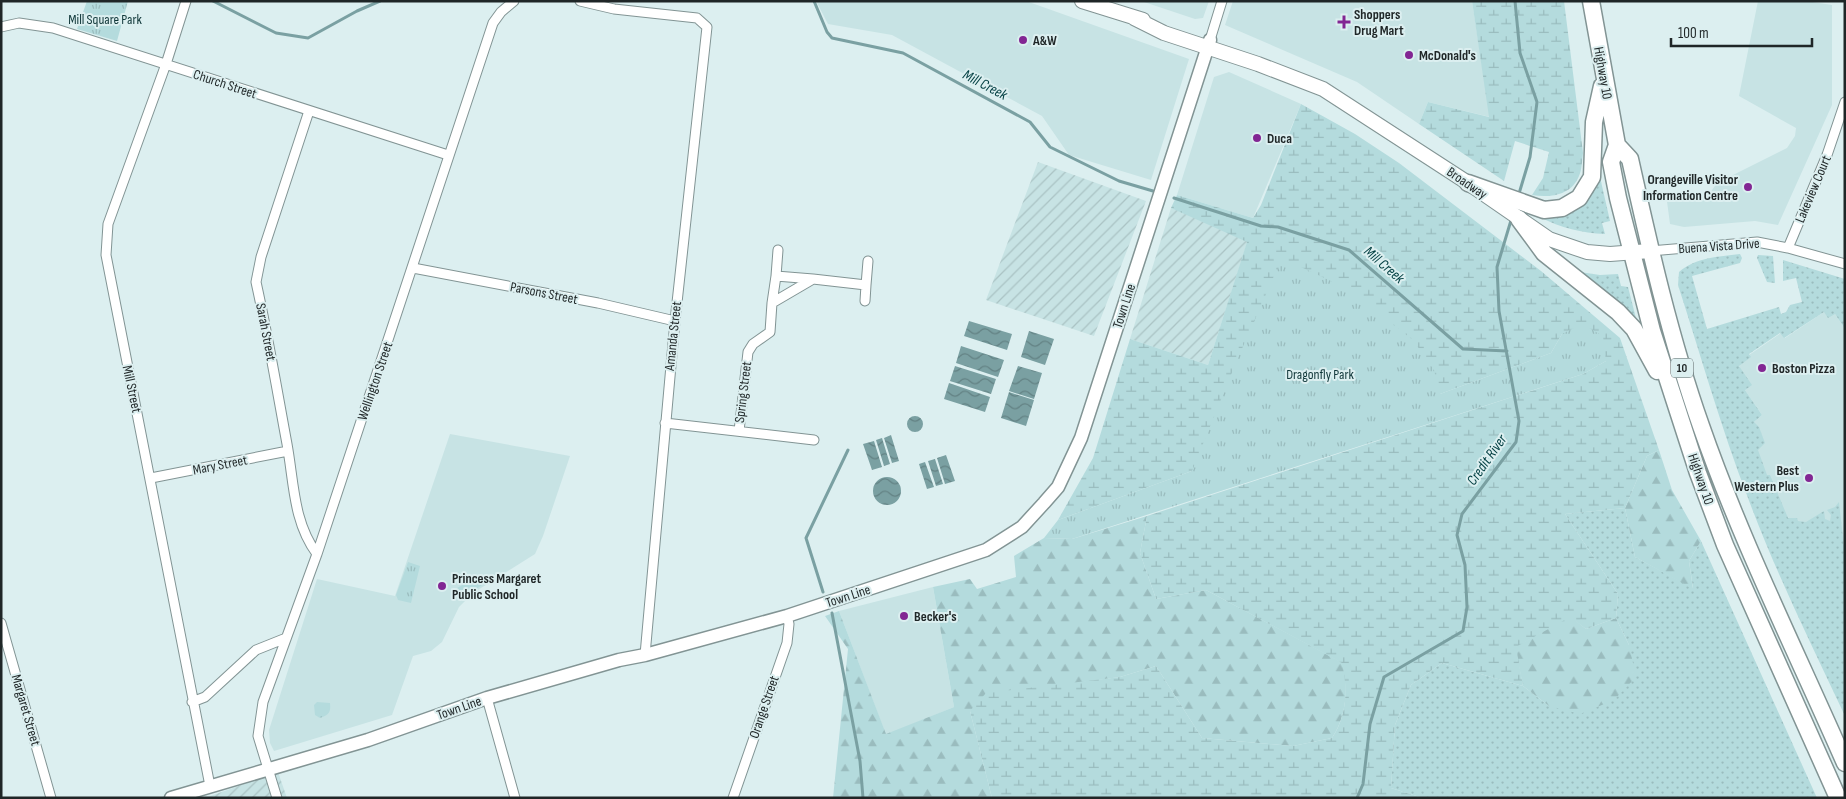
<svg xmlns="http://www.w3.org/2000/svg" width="1846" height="799" font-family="'Sofia Sans Condensed',sans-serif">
  <defs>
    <pattern id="industrial-furrows" width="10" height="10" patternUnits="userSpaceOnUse" patternTransform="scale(1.25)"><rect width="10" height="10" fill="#c7e3e4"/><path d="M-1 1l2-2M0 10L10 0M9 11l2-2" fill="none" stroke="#aac3c4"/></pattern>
    <pattern id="grass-dots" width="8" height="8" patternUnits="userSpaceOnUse" patternTransform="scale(1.25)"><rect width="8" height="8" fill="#b4dbdd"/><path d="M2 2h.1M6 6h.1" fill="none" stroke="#9abcbe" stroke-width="1.8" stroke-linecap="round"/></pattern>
    <pattern id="forest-firs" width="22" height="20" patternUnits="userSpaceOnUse" patternTransform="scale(1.25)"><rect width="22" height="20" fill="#b4dbdd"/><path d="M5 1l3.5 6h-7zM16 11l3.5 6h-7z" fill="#9abcbe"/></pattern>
    <pattern id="wetland-marsh" width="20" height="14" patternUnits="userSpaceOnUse" patternTransform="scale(1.25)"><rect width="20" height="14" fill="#b4dbdd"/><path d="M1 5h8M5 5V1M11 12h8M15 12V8" fill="none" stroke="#9abcbe"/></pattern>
    <pattern id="park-tufts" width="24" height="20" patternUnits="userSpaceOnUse" patternTransform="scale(1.25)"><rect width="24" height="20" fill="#b4dbdd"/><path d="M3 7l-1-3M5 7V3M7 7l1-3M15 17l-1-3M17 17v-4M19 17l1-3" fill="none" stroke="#9abcbe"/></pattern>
    <pattern id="water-waves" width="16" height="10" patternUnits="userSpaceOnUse" patternTransform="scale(1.25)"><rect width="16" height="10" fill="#7aa0a2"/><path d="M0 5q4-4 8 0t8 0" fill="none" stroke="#638284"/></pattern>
  </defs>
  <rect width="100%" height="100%" fill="#dceff0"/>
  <path fill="#c7e3e4" d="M816,1H1026L1189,59L1151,180L1069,155L1042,116L892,35L828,24Z
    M1141,1H1209L1203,18L1195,19Z
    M1233,1H1472L1490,117L1428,102L1419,124L1357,82L1225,25Z
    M1758,1H1806L1832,5V105L1778,225L1755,221L1684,227L1670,224L1666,194L1705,200L1717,183L1787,148L1795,136L1796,128L1739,96Z
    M1229,72L1301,104L1253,218L1177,195L1214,77Z
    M1824,312L1835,314L1845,329V568L1796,539L1749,450L1754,422L1762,415L1745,390L1739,365L1750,357L1749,355L1781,333L1785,338Z
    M450,434L570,456L543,536L535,554L473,593L459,607L442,642L431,651L413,656L392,715L274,751L270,743L269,730L317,579L395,596Z
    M933,587L954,707L886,735L839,611Z"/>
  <path fill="url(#industrial-furrows)" d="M1038,162L1146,201L1094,336L986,300Z
    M1171,208L1250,234L1208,365L1130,339Z
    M278,772L287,798H205Z"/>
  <path fill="url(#grass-dots)" d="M1600,177L1610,221L1602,223L1605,234C1581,233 1562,228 1539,217C1544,215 1552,217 1558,217C1579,215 1593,195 1600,177Z
    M1740,254L1742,258L1740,263L1692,276L1707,329L1779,307L1781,314L1786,312L1790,305L1802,302L1796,278L1783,281V260L1845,279V329L1835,314L1828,318L1824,312L1784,338L1780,333L1749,354L1751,357L1739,366L1752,385L1745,390L1762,415L1754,422L1759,427L1765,443L1758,450L1767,475H1770L1788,518H1797L1798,521L1806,522L1824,511L1825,519L1830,521L1831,515L1827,510L1835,507L1839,502L1845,556V716C1811,644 1776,573 1748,498C1721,428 1701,356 1678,285L1679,272C1697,257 1717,257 1740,254Z
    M1758,255L1773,256L1775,283L1767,282L1757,258Z
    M1580,272L1600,275L1618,274L1621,286L1628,287L1638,326L1617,301Z
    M1625,508L1635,557L1693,588L1689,561L1701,541L1817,798H1423L1391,788L1395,725L1411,685L1442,663L1523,686L1549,706L1629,645L1616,618L1618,594L1565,514Z"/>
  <path fill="url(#forest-firs)" d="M1659,450L1672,490L1701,541L1689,561L1693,589L1635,557L1625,508L1647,456Z
    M1147,516L1140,553L1156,599L1206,590L1343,663C1348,689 1347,715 1332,738L1293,746L1202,738L1156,666L1120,677L1055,686L970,711L992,798H833L848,649L825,616L839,611L886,734L954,707L933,587L970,579L977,589L1016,577L1014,556L1044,538L1072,539Z
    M1570,616L1586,629L1616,618L1629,645L1636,677L1614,700L1580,714L1549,706L1523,686L1515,647Z"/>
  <path fill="url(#wetland-marsh)" d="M1472,1H1564L1583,153C1582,160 1582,170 1579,176C1571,196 1549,198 1532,195L1543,178L1549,152L1515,141L1504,181L1419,124L1428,102L1489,117Z
    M1301,104L1355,134L1399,163L1541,271L1620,338L1659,450L1647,456L1625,508L1565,514L1618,594L1616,618L1586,629L1570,617L1516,647L1523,686L1442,663L1411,685L1395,725L1391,788L1423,798H992L970,711L986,693L1120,677L1156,666L1202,738L1293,746L1332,738C1347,715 1348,689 1342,663L1206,590L1156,599L1140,553L1147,516L1583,374L1606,361L1562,334L1551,353L1440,394L1192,471L1058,520L1093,458L1130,339L1208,365L1247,242L1171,208L1177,195L1253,218L1261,205Z"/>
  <path fill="url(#park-tufts)" d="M87,1H128L117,41L77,29Z
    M1281,260L1303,268L1344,287L1413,340L1434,370L1440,394L1551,353L1562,334L1582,324L1603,336L1606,361L1583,374L1072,539L1044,538L1058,520L1192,471L1237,360Z
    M408,562L420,566L411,603L398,600L396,595Z
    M477,577L482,585L463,598L457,588Z
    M317,702L330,703C331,712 329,715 320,718L315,715L314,705Z"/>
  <path fill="url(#water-waves)" d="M969,321L1012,334L1007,350L964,336Z
    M1029,331L1054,339L1045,365L1021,357Z
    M961,346L1004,360L998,377L956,363Z
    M955,366L996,379L991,394L950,381Z
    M1018,366L1042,373L1034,399L1009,391Z
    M949,383L990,397L985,412L944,399Z
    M1009,392L1034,400L1026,426L1001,418Z
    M907 424a8 8 0 1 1 16 0a8 8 0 1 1-16 0Z
    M891,435L899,461L892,463L884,438Z
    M882,438L890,464L884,466L876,440Z
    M874,441L882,467L872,470L863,444Z
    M946,455L955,481L945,484L937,458Z
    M935,459L943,484L936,486L928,461Z
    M925,462L934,487L927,489L919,464Z
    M873 491a14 14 0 1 1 28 0a14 14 0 1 1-28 0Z"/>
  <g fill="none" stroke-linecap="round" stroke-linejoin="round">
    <path stroke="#7aa0a2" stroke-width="3" d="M213,1L276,33L308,38L357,11L380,1
      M814,1L827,32L832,38L903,53L1030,122L1050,147L1119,181L1153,191
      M1515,1L1520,53L1537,102L1530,157L1518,197
      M1174,198L1261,226L1278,227L1349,250L1463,349L1507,351
      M823,592L806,538L848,450
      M832,613L860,761L863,798
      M1357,798L1363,784L1370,724L1384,677L1463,631L1467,607L1465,565L1457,535L1462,514L1516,442L1519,421L1499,311L1497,267L1512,217"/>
    <defs>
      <path id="street" d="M186,1L166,64L108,224L106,255L210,786
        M580,1L614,9L697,18L707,27L675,321L645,655
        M1,27L19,23L53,28L448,155
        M1210,40L1222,1
        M309,111L261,257L256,282C268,336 277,390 287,444C294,482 293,522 317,554
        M1788,248L1827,155L1845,102
        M1650,251L1757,242L1788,248L1845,264
        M413,268L598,303L675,321
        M776,276L778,250
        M866,285L868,261
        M772,303L776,276L813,279
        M665,423L814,440
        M739,431L748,352L753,344L770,332L772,303L813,279L866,285L865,301
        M151,478L288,451
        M1,623L51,798
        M487,698L515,798
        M192,702L205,697L256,650L286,638
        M277,798L258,736L263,702L317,554L493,23L501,12L514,1
        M733,798L787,643L789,624L787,616"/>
      <path id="secondary" d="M171,798L368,740L487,698L619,660L645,655L787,616L986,550L1022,527L1044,503L1058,487L1081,438L1210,40"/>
      <path id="primary" d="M1082,1L1143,20
        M1134,18L1164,33L1258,64L1323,89L1468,183L1549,239L1587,252L1610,254L1650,251"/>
      <path id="highway" d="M1591,1L1617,145L1611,162L1618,198L1652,331L1698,473L1725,545L1838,798
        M1617,145L1630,159C1650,249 1670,338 1701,426C1741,541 1796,651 1845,763
        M1468,183L1544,210L1562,208L1579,198L1592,177L1594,122L1602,86
        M1519,219L1544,253L1618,312L1634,329L1657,371"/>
    </defs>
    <use href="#street" stroke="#829494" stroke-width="11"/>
    <use href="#secondary" stroke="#829494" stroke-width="15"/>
    <use href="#primary" stroke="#829494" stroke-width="16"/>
    <use href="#highway" stroke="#829494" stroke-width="19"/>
    <use href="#street" stroke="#fff" stroke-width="9"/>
    <use href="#secondary" stroke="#fff" stroke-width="12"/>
    <use href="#primary" stroke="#fff" stroke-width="14"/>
    <use href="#highway" stroke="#fff" stroke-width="16"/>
  </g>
  <g fill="#822693" stroke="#dceff0" stroke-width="2">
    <path d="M1341.5 14.5h5v5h5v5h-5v5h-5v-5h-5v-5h5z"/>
    <circle cx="1023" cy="40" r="5"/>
    <circle cx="1409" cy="55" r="5"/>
    <circle cx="1257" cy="138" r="5"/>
    <circle cx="1748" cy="187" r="5"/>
    <circle cx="1762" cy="368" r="5"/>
    <circle cx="1809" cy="478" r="5"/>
    <circle cx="442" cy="586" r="5"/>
    <circle cx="904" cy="616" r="5"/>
  </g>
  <g text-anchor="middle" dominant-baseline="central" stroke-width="4" stroke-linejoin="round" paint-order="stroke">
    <rect fill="#dceff0" stroke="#586263" stroke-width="1" x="1671" y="358.5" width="22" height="19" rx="4"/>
    <g font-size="12" font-weight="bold" fill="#1f2627">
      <text x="1682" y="368">10</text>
    </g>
    <g font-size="14" font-weight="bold" fill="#1f2627" stroke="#dceff0" text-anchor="start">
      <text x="1354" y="14">Shoppers<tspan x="1354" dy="16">Drug Mart</tspan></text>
      <text x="1033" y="40">A&amp;W</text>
      <text x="1419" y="55">McDonald's</text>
      <text x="1267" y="138">Duca</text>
      <text x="1738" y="179" text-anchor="end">Orangeville Visitor<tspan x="1738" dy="16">Information Centre</tspan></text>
      <text x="1772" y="368">Boston Pizza</text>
      <text x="1799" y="470" text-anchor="end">Best<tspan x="1799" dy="16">Western Plus</tspan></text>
      <text x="452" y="578">Princess Margaret<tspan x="452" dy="16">Public School</tspan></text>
      <text x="914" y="616">Becker's</text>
    </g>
    <g font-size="14" fill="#0e3537" stroke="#dceff0">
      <text x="105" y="19">Mill Square Park</text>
      <text x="1320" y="374">Dragonfly Park</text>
    </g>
    <g font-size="14" fill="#1f2627" stroke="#dceff0">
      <text transform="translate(1603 73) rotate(80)">Highway 10</text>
      <text transform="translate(225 84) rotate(18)">Church Street</text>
      <text transform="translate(1467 183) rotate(34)">Broadway</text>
      <text transform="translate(1813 189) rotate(-67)">Lakeview Court</text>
      <text transform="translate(1719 246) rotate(-4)">Buena Vista Drive</text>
      <text transform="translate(544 293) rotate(11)">Parsons Street</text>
      <text transform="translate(1124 306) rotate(-72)">Town Line</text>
      <text transform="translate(266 332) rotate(79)">Sarah Street</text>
      <text transform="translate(673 336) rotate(-84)">Amanda Street</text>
      <text transform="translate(375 381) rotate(-71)">Wellington Street</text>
      <text transform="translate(132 389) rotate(78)">Mill Street</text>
      <text transform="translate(743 392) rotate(-83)">Spring Street</text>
      <text transform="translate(220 465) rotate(-11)">Mary Street</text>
      <text transform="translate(1701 479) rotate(71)">Highway 10</text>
      <text transform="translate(848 596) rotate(-18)">Town Line</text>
      <text transform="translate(764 707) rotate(-71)">Orange Street</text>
      <text transform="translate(459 708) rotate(-19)">Town Line</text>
      <text transform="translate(26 710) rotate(74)">Margaret Street</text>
    </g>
    <g font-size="15" font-style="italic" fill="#003e41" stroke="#dceff0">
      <text transform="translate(985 85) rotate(28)">Mill Creek</text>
      <text transform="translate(1384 265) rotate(41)">Mill Creek</text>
      <text transform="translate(1487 460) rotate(-55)">Credit River</text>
    </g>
  </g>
  <rect width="1846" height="799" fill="none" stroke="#1f2627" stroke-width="5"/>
  <path d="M1671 38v8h141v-8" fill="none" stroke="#1f2627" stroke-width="2.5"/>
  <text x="1678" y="38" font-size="15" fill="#1f2627" stroke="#dceff0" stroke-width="4" paint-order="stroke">100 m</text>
</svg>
